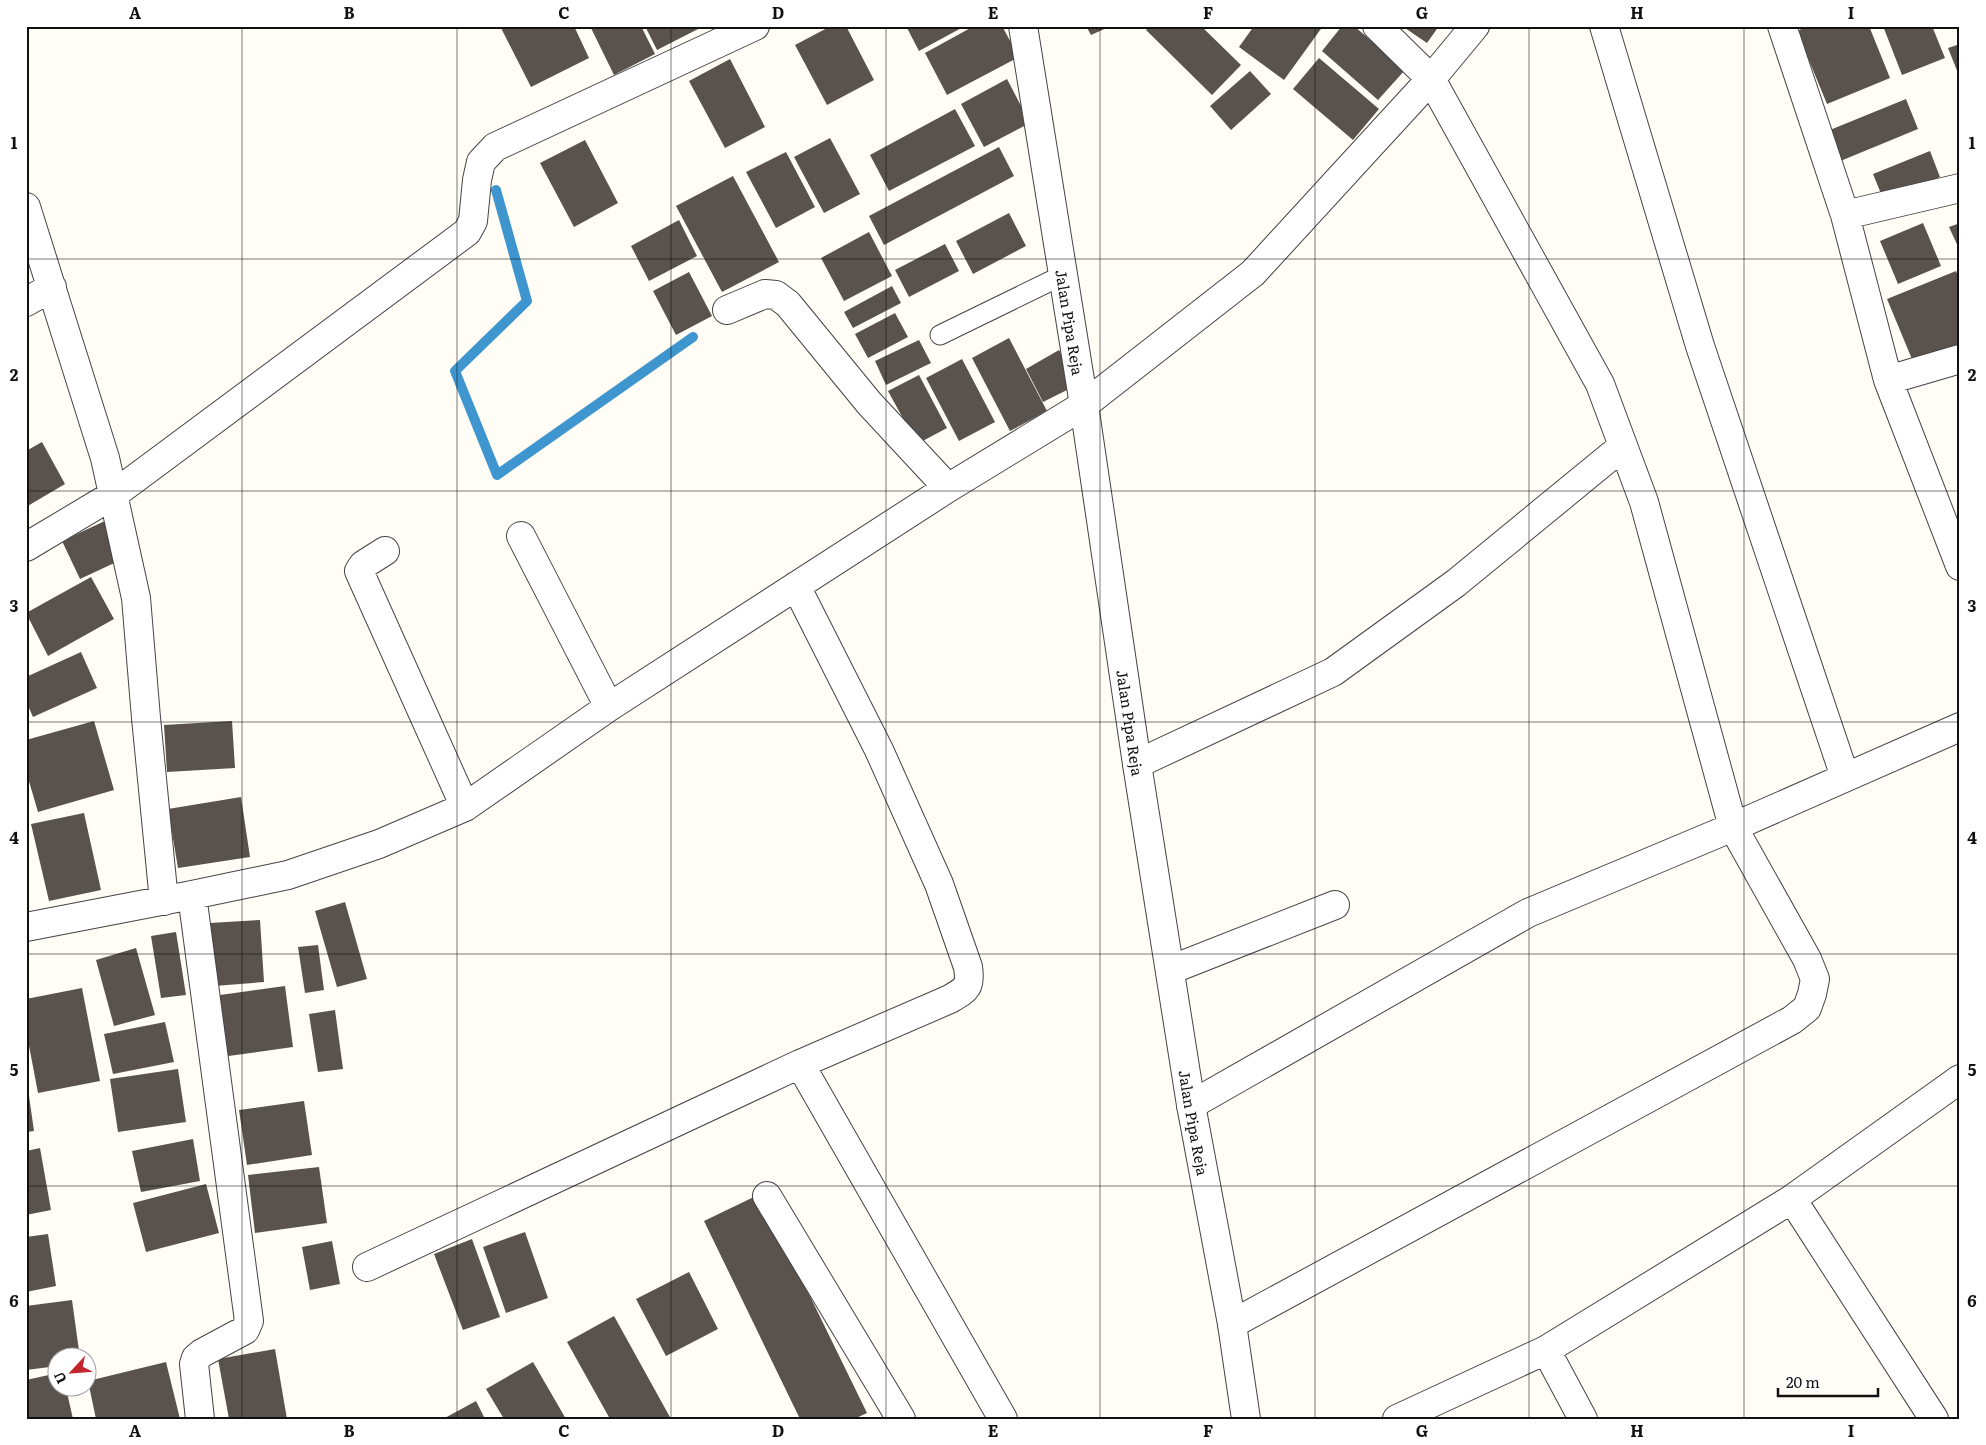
<svg xmlns="http://www.w3.org/2000/svg" width="1986" height="1445" font-family="Literata,serif">
  <rect width="100%" height="100%" fill="#fffdf5"/>
  <g fill="none" stroke-linecap="round" stroke-linejoin="round">
    <path stroke="#3f96cf" stroke-width="10" d="M496,190L527,301L455,371L497,475L693,337"/>
  </g>
  <path fill="#5a524d" d="M500,26H574L589,58L531,87Z
    M590,26H641L655,54L614,75Z
    M645,26H704L657,50Z
    M831,26H846L874,80L827,105L795,45Z
    M906,26H965L919,51Z
    M974,26H1002L1019,57L947,95L925,53Z
    M1086,26H1111L1091,35Z
    M1150,26H1201L1241,65L1212,95L1146,30Z
    M1254,26H1323L1284,80L1239,47Z
    M1342,26H1354L1405,70L1378,100L1322,51Z
    M1402,26H1439L1427,43Z
    M1808,26H1869L1890,78L1827,104L1797,31Z
    M1883,26H1932L1945,58L1902,75Z
    M1960,44V78L1948,48Z
    M1319,58L1379,109L1353,140L1293,89Z
    M730,59L765,127L725,148L689,81Z
    M1250,71L1271,94L1231,130L1210,106Z
    M1007,79L1030,123L984,147L961,104Z
    M1906,99L1918,129L1838,162L1825,132Z
    M955,109L975,146L889,191L870,155Z
    M830,138L860,194L824,213L794,157Z
    M585,140L618,203L574,227L540,163Z
    M999,147L1014,176L884,245L869,216Z
    M1930,151L1940,177L1884,201L1873,174Z
    M786,152L815,207L776,228L746,172Z
    M733,176L779,262L722,292L676,206Z
    M1009,213L1026,246L973,274L956,241Z
    M679,220L697,256L649,281L631,246Z
    M1923,223L1941,266L1898,284L1880,241Z
    M1960,223V251L1949,227Z
    M869,232L892,276L844,301L821,258Z
    M945,244L959,271L909,297L895,270Z
    M1956,271L1960,281V345L1914,364L1887,299Z
    M689,272L712,316L676,335L653,291Z
    M892,286L901,303L853,328L844,312Z
    M895,313L908,337L868,358L855,334Z
    M1009,338L1047,411L1010,431L972,358Z
    M919,340L931,363L886,385L875,361Z
    M1059,350L1077,385L1043,402L1026,369Z
    M962,359L995,422L959,441L926,378Z
    M919,375L947,428L917,444L888,391Z
    M42,442L65,484L26,507V451Z
    M107,520L125,558L80,579L62,541Z
    M91,577L114,619L48,656L26,613Z
    M81,652L97,688L33,717L26,701V677Z
    M94,721L114,790L38,812L26,771V740Z
    M232,721L235,768L167,772L164,725Z
    M241,797L250,857L178,868L168,809Z
    M84,813L101,890L49,901L31,824Z
    M345,902L367,979L337,987L315,911Z
    M260,920L264,982L214,986L210,923Z
    M176,932L186,995L161,998L151,936Z
    M318,945L324,990L305,993L298,947Z
    M136,948L155,1015L114,1026L96,960Z
    M285,986L293,1047L221,1057L213,996Z
    M82,988L100,1081L38,1093L26,1030V999Z
    M335,1010L343,1069L318,1072L309,1014Z
    M165,1022L174,1062L113,1074L104,1034Z
    M178,1069L186,1122L118,1132L110,1079Z
    M27,1082L34,1131L26,1132V1083Z
    M304,1101L312,1155L247,1165L239,1110Z
    M193,1139L200,1181L141,1192L132,1151Z
    M40,1148L51,1210L26,1215V1151Z
    M319,1167L327,1223L255,1233L248,1175Z
    M206,1184L219,1233L146,1252L133,1203Z
    M760,1194L867,1413L854,1419H800L704,1221Z
    M525,1232L548,1298L506,1313L483,1247Z
    M48,1234L56,1286L26,1292V1237Z
    M472,1239L500,1317L463,1330L434,1254Z
    M332,1241L340,1284L310,1290L302,1247Z
    M689,1272L718,1329L666,1356L636,1299Z
    M72,1300L80,1358H58V1366L26,1370V1306Z
    M614,1316L671,1419H610L567,1342Z
    M275,1349L287,1419H229L218,1359Z
    M166,1362L180,1419H96L88,1381Z
    M533,1362L566,1419H504L486,1389Z
    M58,1373V1388H66L73,1419H26V1380Z
    M476,1401L485,1419H443Z"/>
  <g fill="none" stroke-linecap="round" stroke-linejoin="round">
    <defs>
      <path id="service" d="M940,335L1063,275"/>
      <path id="minor" d="M1604,26L1700,346L1845,777
        M1782,26L1845,215L1888,380L1960,566
        M26,207L105,458L136,598L146,718L164,901
        M1845,215L1960,188
        M26,302L52,287
        M727,310L765,294L776,295L788,304L869,403L948,488
        M1888,380L1960,359
        M521,536L609,707
        M26,547L113,495L467,232L473,221L477,180L481,162L495,147L755,26
        M385,551L363,565L359,571L465,807
        M1137,764L1333,672L1456,583L1623,446
        M192,895L249,1321L245,1330L202,1353L196,1358L194,1364L200,1419
        M26,927L192,895L288,875L379,844L465,807L609,707L948,488L1084,405L1253,273L1431,79L1475,26
        M1170,970L1335,905
        M800,1064L1003,1419
        M1191,1105L1528,913L1733,827L1960,727
        M767,1196L901,1419
        M1792,1199L1934,1419
        M367,1267L800,1064L950,999C967,989 971,987 968,967L939,884L879,750L796,586
        M1232,1324L1792,1020L1807,1008L1812,994L1815,979L1807,959L1733,827L1644,502L1600,384L1431,79L1377,26
        M1546,1350L1583,1419
        M1397,1419L1546,1350L1792,1199L1960,1079"/>
      <g id="tertiary">
        <path id="s1" d="M1023,26L1084,405L1137,764L1191,1105L1232,1324L1246,1419"/>
      </g>
    </defs>
    <use href="#service" stroke="#444" stroke-width="21"/>
    <use href="#minor" stroke="#444" stroke-width="30"/>
    <use href="#tertiary" stroke="#444" stroke-width="30"/>
    <use href="#service" stroke="#fff" stroke-width="19"/>
    <use href="#minor" stroke="#fff" stroke-width="28"/>
    <use href="#tertiary" stroke="#fff" stroke-width="28"/>
  </g>
  <path fill="none" stroke="#111" stroke-width="1" stroke-opacity="0.55" d="M242,26V1419M457,26V1419M671,26V1419M886,26V1419M1100,26V1419M1315,26V1419M1529,26V1419M1744,26V1419M26,259H1960M26,491H1960M26,722H1960M26,954H1960M26,1186H1960"/>
  <g text-anchor="middle" dominant-baseline="central" stroke-width="5" stroke-linejoin="round" paint-order="stroke">
    <g font-size="15" fill="#111" stroke="#fff">
      <text stroke="none"><textPath href="#s1" startOffset="300">Jalan Pipa Reja</textPath></text>
      <text stroke="none"><textPath href="#s1" startOffset="705">Jalan Pipa Reja</textPath></text>
      <text stroke="none"><textPath href="#s1" startOffset="1110">Jalan Pipa Reja</textPath></text>
    </g>
  </g>
  <rect width="1986" height="1445" fill="none" stroke="#ffffff" stroke-width="55"/>
  <g transform="translate(72 1372) rotate(244)"><circle r="24" fill="#ffffff" stroke="#a0a0a0"/>
  <path d="M0-4L9 19L0 12L-9 19Z" fill="#c4262e"/>
  <text y="-8" font-size="14" font-weight="bold" text-anchor="middle" fill="#111111">U</text>
  </g>
  <path d="M1778 1388v8h100v-8" fill="none" stroke="#111111" stroke-width="2.5"/>
  <text x="1786" y="1388" font-size="15" fill="#111111" stroke="#ffffff" stroke-width="4" paint-order="stroke">20 m</text>
  <rect x="28" y="28" width="1930" height="1390" fill="none" stroke="#111" stroke-width="2"/>
  <g font-size="16" text-anchor="middle" font-weight="bold" fill="#111">
    <text x="135" y="19">A</text>
    <text x="349" y="19">B</text>
    <text x="564" y="19">C</text>
    <text x="778" y="19">D</text>
    <text x="993" y="19">E</text>
    <text x="1208" y="19">F</text>
    <text x="1422" y="19">G</text>
    <text x="1637" y="19">H</text>
    <text x="1851" y="19">I</text>
    <text x="14" y="149">1</text>
    <text x="1972" y="149">1</text>
    <text x="14" y="381">2</text>
    <text x="1972" y="381">2</text>
    <text x="14" y="612">3</text>
    <text x="1972" y="612">3</text>
    <text x="14" y="844">4</text>
    <text x="1972" y="844">4</text>
    <text x="14" y="1076">5</text>
    <text x="1972" y="1076">5</text>
    <text x="14" y="1307">6</text>
    <text x="1972" y="1307">6</text>
    <text x="135" y="1437">A</text>
    <text x="349" y="1437">B</text>
    <text x="564" y="1437">C</text>
    <text x="778" y="1437">D</text>
    <text x="993" y="1437">E</text>
    <text x="1208" y="1437">F</text>
    <text x="1422" y="1437">G</text>
    <text x="1637" y="1437">H</text>
    <text x="1851" y="1437">I</text>
  </g>
</svg>
